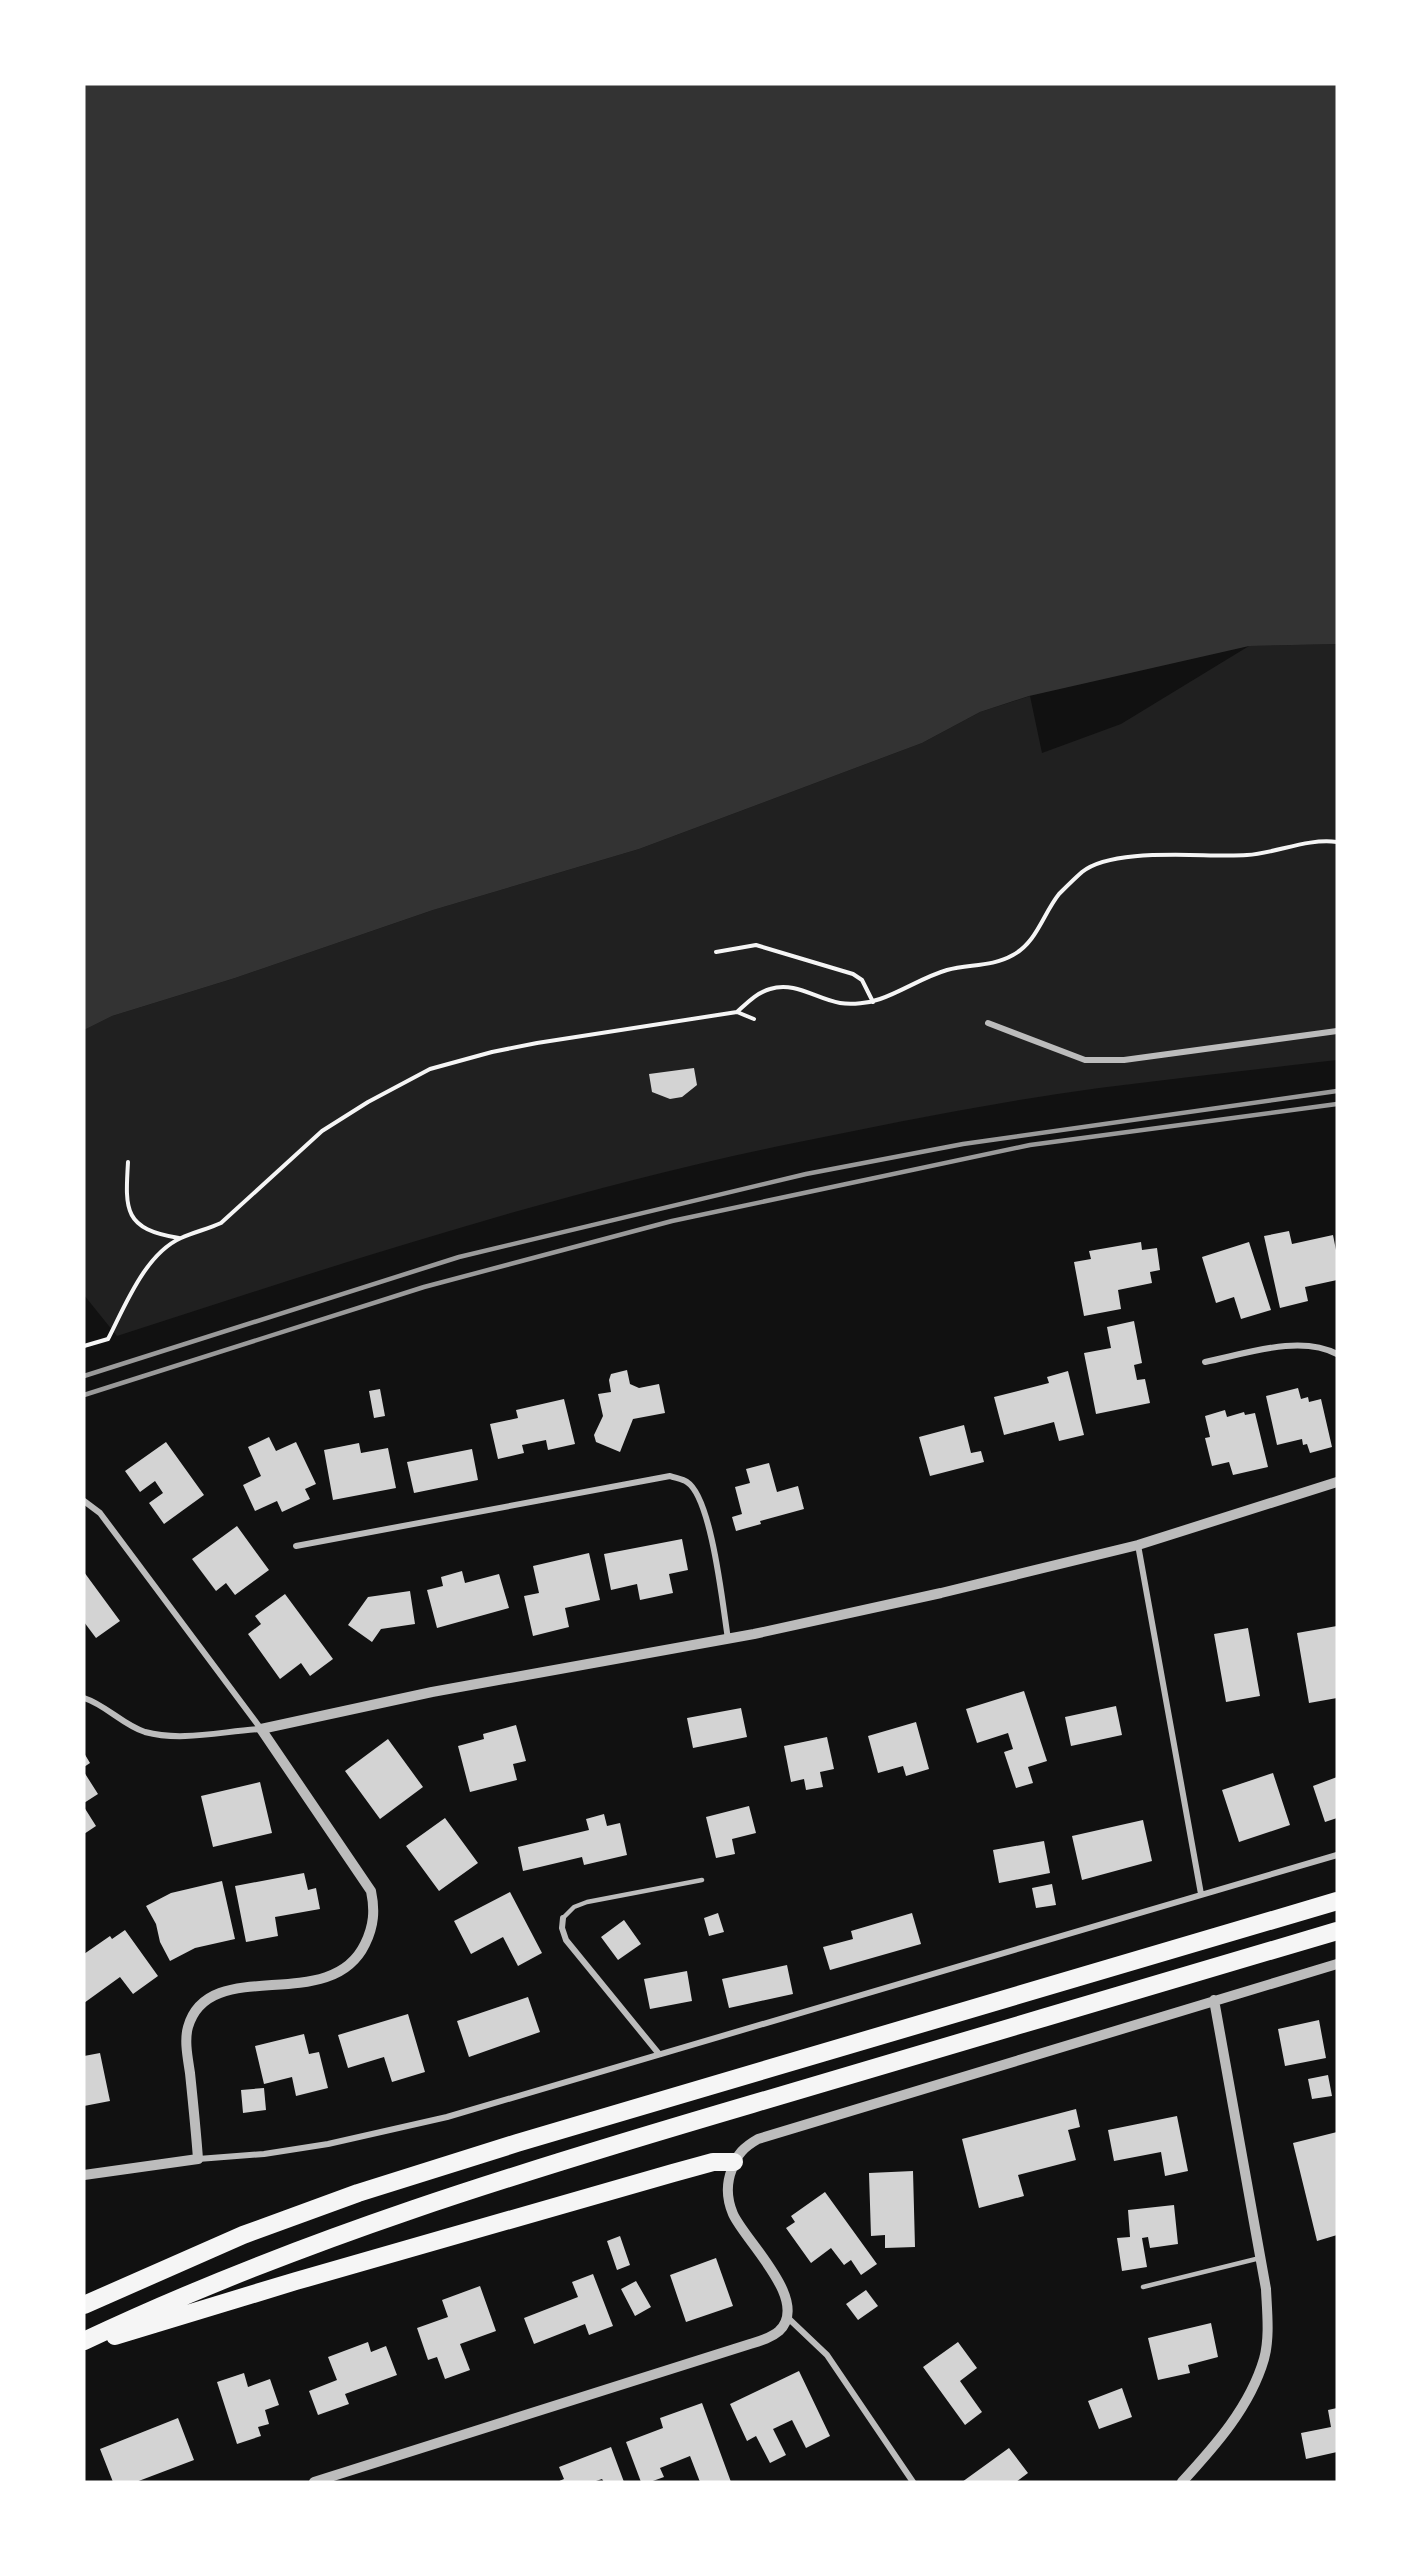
<svg xmlns="http://www.w3.org/2000/svg" width="1421" height="2566" font-family="'Fira Sans',sans-serif">
  <rect width="100%" height="100%" fill="#111"/>
  <path fill="#202020" d="M1337,644V1060C1258,1069 1178,1078 1099,1088C995,1102 892,1123 789,1144C560,1191 339,1264 117,1336L84,1295V1030L112,1016L235,978L433,910L639,849L922,743L980,712L1030,696L1042,753L1121,724L1249,646Z"/>
  <path fill="#333" d="M84,84H1337V644L1249,646L1029,696L980,712L922,743L639,849L433,910L235,978L112,1016L84,1030Z"/>
  <path fill="#d3d3d3" d="M694,1068L697,1085L682,1097L670,1099L652,1092L649,1074Z
    M1289,1231L1292,1244L1333,1235L1337,1255V1280L1305,1287L1308,1301L1280,1308L1264,1236Z
    M1141,1242L1142,1250L1157,1248L1160,1270L1150,1272L1152,1283L1118,1290L1121,1309L1084,1316L1074,1262L1091,1259L1089,1251Z
    M1249,1242L1271,1310L1241,1319L1234,1297L1216,1303L1202,1257Z
    M1134,1321L1142,1363L1134,1365L1137,1380L1145,1379L1150,1403L1096,1414L1084,1353L1111,1348L1107,1327Z
    M627,1370L630,1384L639,1388L659,1384L665,1413L633,1419L620,1452L596,1442L594,1435L603,1416L598,1394L611,1392L609,1380L611,1374Z
    M1068,1371L1084,1435L1059,1441L1054,1422L1004,1435L994,1397L1049,1383L1047,1377Z
    M1298,1388L1301,1399L1308,1397L1309,1402L1321,1399L1332,1447L1310,1453L1307,1444L1303,1445L1302,1439L1277,1445L1266,1396Z
    M380,1389L385,1416L374,1418L369,1391Z
    M564,1399L575,1444L548,1450L546,1440L522,1445L524,1453L498,1459L490,1424L518,1418L516,1410Z
    M1225,1410L1227,1417L1244,1412L1245,1415L1255,1413L1268,1467L1233,1475L1229,1462L1212,1466L1205,1438L1210,1437L1205,1416Z
    M964,1425L971,1453L981,1451L984,1462L930,1476L919,1437Z
    M269,1437L276,1451L296,1442L316,1484L305,1489L310,1499L282,1512L277,1501L255,1511L243,1485L261,1476L248,1447Z
    M166,1442L204,1495L164,1524L149,1503L163,1493L155,1481L140,1492L125,1471Z
    M359,1443L361,1453L388,1448L396,1488L333,1500L324,1450Z
    M472,1449L478,1480L414,1493L407,1462Z
    M769,1463L777,1492L798,1486L804,1509L760,1521L761,1524L736,1531L732,1517L742,1514L735,1487L750,1483L746,1469Z
    M237,1526L269,1570L235,1595L226,1583L216,1591L192,1559Z
    M682,1539L688,1570L669,1574L673,1593L640,1600L637,1584L611,1590L604,1554Z
    M589,1553L600,1600L565,1608L569,1627L533,1636L524,1596L539,1593L533,1566Z
    M462,1571L465,1583L499,1574L509,1608L437,1628L427,1590L443,1586L441,1577Z
    M84,1572L120,1621L96,1638L84,1622Z
    M410,1591L415,1624L381,1629L372,1642L348,1625L368,1597Z
    M285,1594L333,1659L310,1676L301,1663L280,1679L248,1634L261,1624L255,1616Z
    M1337,1626V1698L1309,1703L1297,1633Z
    M1248,1628L1260,1696L1226,1702L1214,1634Z
    M1024,1691L1047,1761L1028,1767L1033,1783L1016,1788L1004,1752L1013,1749L1008,1733L977,1743L966,1709Z
    M1116,1706L1122,1735L1071,1746L1065,1717Z
    M741,1708L747,1737L693,1748L687,1718Z
    M916,1722L929,1769L906,1776L903,1766L878,1773L868,1736Z
    M516,1725L526,1761L513,1764L517,1780L470,1792L458,1746L484,1739L483,1734Z
    M827,1737L834,1769L820,1772L823,1787L806,1790L804,1779L791,1782L784,1746Z
    M388,1739L423,1787L380,1819L345,1771Z
    M84,1753L90,1763L84,1767Z
    M84,1772L98,1794L84,1803Z
    M1273,1773L1290,1825L1239,1842L1222,1790Z
    M1337,1777V1818L1325,1822L1313,1786Z
    M260,1782L272,1833L213,1847L201,1796Z
    M749,1806L756,1833L732,1839L735,1854L716,1858L706,1817Z
    M84,1807L96,1826L84,1834Z
    M604,1814L607,1826L620,1823L627,1855L584,1865L582,1857L523,1871L518,1847L589,1830L586,1819Z
    M445,1818L478,1863L439,1891L406,1846Z
    M1143,1820L1152,1861L1082,1880L1072,1836Z
    M1044,1841L1050,1873L999,1883L993,1850Z
    M304,1873L308,1890L316,1888L320,1909L275,1917L278,1936L246,1942L235,1886Z
    M222,1881L235,1939L195,1948L170,1961L160,1942L156,1924L146,1906L171,1893Z
    M1052,1884L1056,1905L1036,1908L1032,1888Z
    M510,1892L542,1953L518,1966L503,1937L471,1954L454,1921Z
    M718,1913L724,1932L709,1936L704,1918Z
    M912,1913L921,1944L830,1970L823,1947L853,1939L851,1931Z
    M624,1920L641,1944L618,1960L601,1937Z
    M125,1930L158,1976L133,1994L120,1977L84,2003V1954L110,1936L112,1939Z
    M787,1965L793,1994L729,2008L722,1979Z
    M687,1971L692,2001L650,2009L644,1979Z
    M528,1997L540,2032L469,2057L457,2021Z
    M408,2014L425,2072L392,2082L384,2057L348,2068L338,2035Z
    M1319,2020L1326,2058L1285,2066L1278,2029Z
    M304,2034L309,2054L319,2052L328,2088L296,2096L292,2077L264,2084L255,2046Z
    M100,2053L110,2101L84,2106V2056Z
    M1328,2075L1332,2096L1312,2099L1308,2079Z
    M264,2088L266,2110L243,2113L241,2090Z
    M1076,2109L1080,2127L1068,2130L1076,2160L1018,2175L1024,2196L979,2208L962,2139Z
    M1177,2116L1188,2171L1165,2176L1161,2152L1114,2161L1108,2130Z
    M1337,2132V2235L1317,2241L1293,2143Z
    M913,2171L915,2247L885,2248V2235L871,2236L869,2173Z
    M825,2192L877,2264L861,2275L851,2260L844,2265L831,2248L811,2263L786,2228L795,2222L791,2216Z
    M1174,2205L1178,2244L1150,2248L1148,2237L1142,2238L1147,2267L1122,2271L1117,2238L1130,2237L1128,2210Z
    M620,2236L630,2265L617,2270L607,2241Z
    M716,2258L733,2306L686,2322L670,2275Z
    M593,2274L613,2326L589,2335L585,2324L534,2344L524,2318L578,2297L572,2282Z
    M636,2281L651,2307L635,2316L621,2289Z
    M480,2286L496,2331L460,2344L470,2370L445,2379L437,2357L428,2360L417,2328L448,2317L442,2300Z
    M866,2290L878,2306L858,2320L846,2304Z
    M1211,2323L1218,2357L1188,2365L1190,2373L1158,2380L1148,2338Z
    M368,2342L371,2352L386,2346L397,2375L345,2394L349,2404L318,2415L309,2391L337,2380L328,2357Z
    M958,2342L977,2368L960,2381L982,2412L965,2425L923,2367Z
    M799,2371L830,2436L806,2448L792,2420L773,2429L786,2455L770,2463L756,2436L747,2441L730,2404Z
    M244,2373L248,2387L270,2379L279,2405L265,2410L269,2424L258,2427L261,2436L237,2444L217,2382Z
    M1122,2388L1132,2417L1099,2429L1088,2401Z
    M702,2403L731,2482H700L690,2456L660,2468L664,2477L650,2482H641L626,2442L663,2428L660,2418Z
    M1337,2408V2452L1306,2459L1301,2433L1331,2427L1328,2410Z
    M178,2418L194,2460L136,2482H113L100,2449Z
    M611,2447L624,2482H604L602,2479L593,2482H557L564,2479L559,2467Z
    M1009,2448L1028,2473L1016,2482H962Z"/>
  <g fill="none" stroke-linecap="round" stroke-linejoin="round">
    <path stroke="#f5f5f5" stroke-width="4" d="M716,952L756,945L853,974L862,980L873,1002
      M737,1012C747,1003 756,993 770,989C795,981 816,999 840,1003C852,1005 869,1003 880,999C903,991 923,977 947,970C969,964 992,967 1013,955C1037,942 1043,914 1059,894C1066,887 1074,879 1082,872C1114,846 1205,858 1247,855C1277,853 1307,838 1337,842
      M128,1162C125,1211 124,1229 179,1238
      M84,1346L108,1339C125,1306 145,1254 181,1238C194,1232 208,1229 221,1223L322,1131L368,1102L430,1069L492,1052L537,1043L737,1012L754,1019"/>
    <path stroke="#bcbcbc" stroke-width="4.5" d="M563,1918L574,1907L587,1902L702,1880
      M1143,2287L1260,2258"/>
    <path stroke="#bcbcbc" stroke-width="6" d="M988,1023L1085,1060H1124L1337,1031
      M1205,1362C1245,1354 1300,1334 1337,1354
      M84,1501L100,1513L261,1729
      M1138,1545L1201,1894
      M296,1546L670,1476C675,1478 683,1479 687,1482C712,1498 723,1608 728,1639
      M84,1698C106,1705 123,1725 145,1732C182,1742 223,1731 261,1729
      M563,1918L562,1928L566,1940L659,2054
      M198,2159L264,2154L328,2144L447,2117L1337,1855
      M787,2317L827,2355L913,2482"/>
    <path stroke="#bcbcbc" stroke-width="10" d="M84,2175L198,2159C196,2131 193,2102 190,2073C188,2059 184,2041 188,2027C209,1953 330,2017 365,1944C374,1926 375,1910 371,1891L261,1729L432,1692L754,1634L941,1593L1138,1545L1337,1482
      M314,2482L750,2344C760,2341 771,2338 779,2331C811,2301 745,2241 733,2214C727,2200 726,2184 732,2169C737,2154 744,2147 758,2139L1337,1964
      M1182,2482C1215,2446 1250,2407 1264,2359C1270,2337 1267,2312 1266,2289L1214,2000"/>
    <path stroke="#f5f5f5" stroke-width="18" d="M84,2305L243,2235L358,2193L517,2143L1337,1901
      M115,2336L296,2281L673,2173L713,2162H734
      M84,2341C299,2239 524,2171 752,2104C947,2046 1142,1989 1337,1931"/>
    <path stroke="#9a9a9a" stroke-width="4.5" d="M84,1376L459,1257L806,1174L963,1144L1337,1091
      M84,1395L424,1287L672,1221L1030,1145L1337,1104"/>
  </g>
  <rect width="1421" height="2566" fill="none" stroke="#ffffff" stroke-width="171"/>
</svg>
